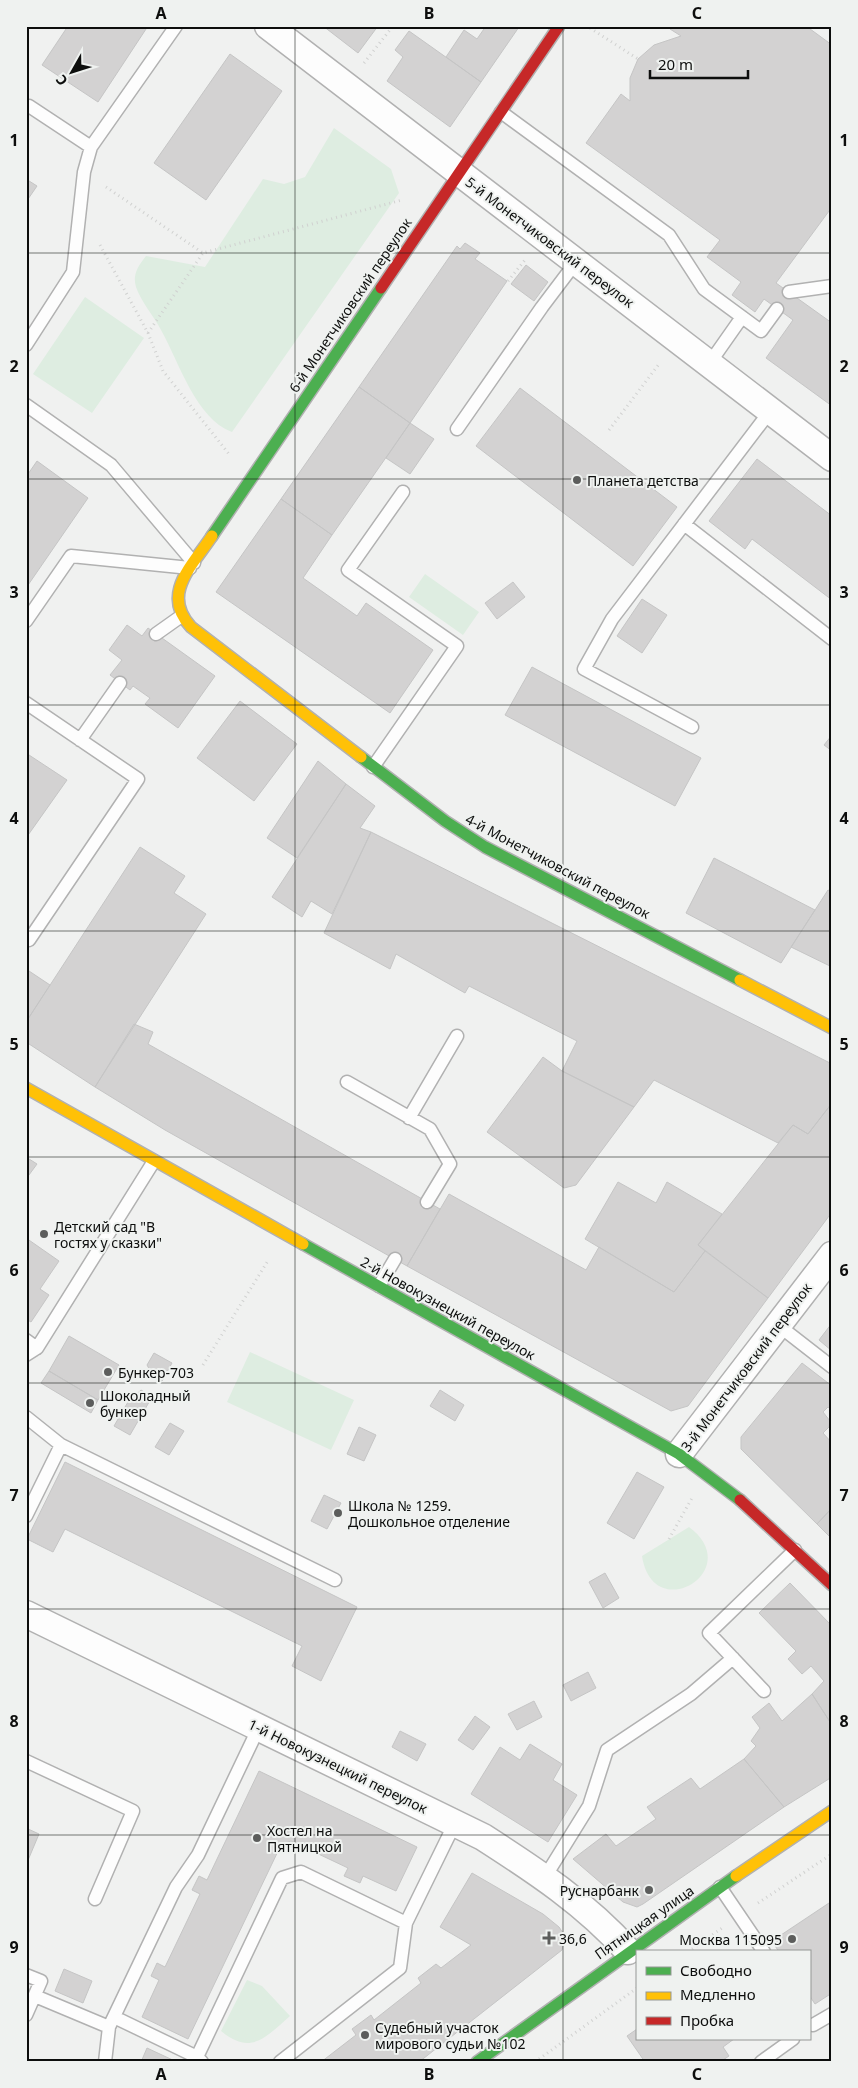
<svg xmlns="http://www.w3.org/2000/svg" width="858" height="2088" font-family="'Noto Sans',sans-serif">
  <rect width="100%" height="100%" fill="#f0f1f0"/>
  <path fill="#deede1" d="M334,128L391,169L399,193L232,432C196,419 179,362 161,330C154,316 141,302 136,287C132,274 139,265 146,256L205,267L263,179L284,184L305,177Z
    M85,297L144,338L92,413L33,374Z
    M425,574L479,612L463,635L409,597Z
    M250,1352L354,1400L331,1450L227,1402Z
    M689,1527C747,1570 653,1627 642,1556Z
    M247,1980L262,1986L290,2016C266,2037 251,2056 221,2031Z"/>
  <path fill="#d3d2d2" stroke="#c5c5c5" d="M68,26H148L98,102L42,65Z
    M323,26H378L358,53Z
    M486,26L519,27L481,82L446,57L464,30L477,39Z
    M672,26H806L832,45V207L776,283L832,323V406L766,358L793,320L764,299L755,312L732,295L741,282L707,257L720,240L586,143L621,94L630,101V78L638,59L654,45L681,36L670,29Z
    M409,31L481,82L450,127L387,81L403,57L395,50Z
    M230,54L282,91L206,200L154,163Z
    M26,179L37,186L26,202Z
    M465,243L480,253L475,259L507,281L410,423L359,387L457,246L460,249Z
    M526,265L548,282L534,301L511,284Z
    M359,387L410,423L332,535L281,499Z
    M520,388L677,507L633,566L476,446Z
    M410,423L434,439L410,474L386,458Z
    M757,459L832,516V600L752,539L745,549L709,521Z
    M37,461L88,498L26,588V477Z
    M281,499L332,535L303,578L357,616L366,603L433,650L390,713L216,592Z
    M513,582L525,597L497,619L485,603Z
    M642,599L667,615L642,653L617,636Z
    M127,625L142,636L148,628L215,676L178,728L145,704L150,698L133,686L130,690L110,675L122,660L109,650Z
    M532,667L701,758L675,806L505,715Z
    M240,701L297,744L254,801L197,758Z
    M832,735V751L824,745Z
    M26,753L67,780L26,838Z
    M318,761L346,784L297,858L267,838Z
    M346,784L375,806L360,828L371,832L332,914L311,901L302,917L272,897Z
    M371,832L832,1064V1103L808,1134L793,1125L778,1143L654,1080L634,1107L562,1071L577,1041L469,986L465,993L396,954L390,969L324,933Z
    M140,847L185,876L174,893L206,914L95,1087L26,1042V1022Z
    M714,858L815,910L781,963L686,913Z
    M828,890L832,892V967L791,947Z
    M26,969L50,985L26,1022Z
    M134,1024L153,1032L148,1044L440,1209L407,1266L165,1130L95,1087Z
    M543,1057L562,1071L634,1107L576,1185L564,1188L487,1132Z
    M832,1103V1212L768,1298L698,1245L793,1125L808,1134Z
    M26,1157L37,1164L26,1179Z
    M618,1182L656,1203L667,1182L722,1214L698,1245L705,1251L674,1292L585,1239Z
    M449,1194L586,1270L599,1247L674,1292L705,1251L768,1298L688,1406L671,1411L407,1266Z
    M26,1238L59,1261L40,1289L49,1295L31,1322L26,1319Z
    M832,1323V1351L819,1340Z
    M69,1336L119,1365L98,1400L49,1371Z
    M154,1353L172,1363L162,1381L153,1376L147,1365Z
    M802,1363L832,1386V1410L828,1407L823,1412L830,1421L829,1427L823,1433L832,1443V1508L817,1524L741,1449V1437Z
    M49,1371L98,1400L91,1413L41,1383Z
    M141,1390L152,1397L130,1435L114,1426L128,1402Z
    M440,1390L464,1405L455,1421L430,1406Z
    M170,1423L184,1431L169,1455L155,1447Z
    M359,1427L376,1435L364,1461L347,1454Z
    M65,1462L357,1607L321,1681L292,1666L302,1646L65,1529L53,1552L27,1539Z
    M637,1472L664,1487L634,1539L607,1523Z
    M324,1495L341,1503L327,1529L311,1521Z
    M832,1508V1539L817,1524Z
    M605,1573L619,1598L603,1608L589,1582Z
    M790,1583L832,1626V1725L812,1694L824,1681L811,1666L802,1674L788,1659L796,1651L759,1613Z
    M588,1672L596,1688L571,1701L563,1685Z
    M812,1694L832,1725V1777L784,1807L744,1759L756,1746L751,1741L760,1728L752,1717L769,1703L782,1721Z
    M534,1701L542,1717L517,1730L508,1714Z
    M475,1716L490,1727L473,1750L458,1740Z
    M400,1731L426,1744L417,1761L392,1747Z
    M530,1744L562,1764L553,1780L577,1795L548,1842L471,1794L500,1747L520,1760Z
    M744,1759L784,1807L643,1904L637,1907L623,1902L573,1859L606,1834L616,1846L656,1819L647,1807L691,1778L700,1789Z
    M259,1771L417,1847L396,1891L363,1876L360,1883L344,1876L348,1868L291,1841L281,1845L188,2039L142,2017L159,1980L151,1976L157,1963L165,1967L200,1894L192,1890L199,1876L207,1880Z
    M26,1828L39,1834L26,1865Z
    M472,1873L543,1914L559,1927L565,1936L562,1950L419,2062H321L356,2035L352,2029L371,2015L374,2020L421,1983L418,1978L436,1964L441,1968L471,1945L440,1927Z
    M832,1901V1993L815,2004L809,1995V1952H779L772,1941Z
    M64,1969L92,1981L83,2003L55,1991Z
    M637,2029V2039H734L723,2047L729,2056L720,2062H645L627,2036Z
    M147,2048L177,2062H141Z"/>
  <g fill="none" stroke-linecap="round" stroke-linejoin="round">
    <defs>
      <path id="lane" d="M26,107L29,106L91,147L176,26
        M501,112L669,235L704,289L761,331L777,309
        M789,292L832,286
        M26,345L73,272L84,172L91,147
        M709,364L742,317
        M26,405L111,465L194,563
        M457,429L542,307L576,262
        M684,524L832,639
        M26,621L71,556L190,568
        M156,634L180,617
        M26,703L138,779L29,940
        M692,727L584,669L612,619L771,410
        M80,740L120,683
        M373,767L457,646L348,570L403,492
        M347,1082L430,1129L450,1164L427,1202
        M409,1118L457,1036
        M379,1286L395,1259
        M778,1325L832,1367
        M26,1340L37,1348
        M26,1355L37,1348L154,1161
        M26,1417L61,1445
        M26,1516L61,1445L335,1580
        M764,1691L709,1633L795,1550
        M26,1761L133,1811L95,1899
        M545,1877L589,1806L607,1750L691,1694L733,1658
        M720,1887L764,1952
        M26,1975L41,1981L26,2015
        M35,1996L109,2027
        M114,2017L197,2057L202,2062
        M813,2025L832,2014
        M197,2057L282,1878L301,1872L406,1923
        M105,2062L109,2027L176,1887L198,1855L259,1727
        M280,2062L400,1968L406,1923L455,1823
        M761,2062L793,2039"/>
      <path id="street" d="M268,26L832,458
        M679,1454L832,1255
        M26,1614L483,1837C536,1871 586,1904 628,1951"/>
      <path id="fast" d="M212,536L381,288
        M361,757L445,821L485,847L740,980
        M303,1244L679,1454L740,1500
        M477,2062L736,1876"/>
      <path id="slow" d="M212,536C193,565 160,594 191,627L361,757
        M740,980L832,1028
        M26,1088L303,1244
        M736,1876L832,1811"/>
      <path id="jam" d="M381,288L559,26
        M740,1500L832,1585"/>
    </defs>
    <use href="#lane" stroke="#b1b1b1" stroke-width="15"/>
    <use href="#street" stroke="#b1b1b1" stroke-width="29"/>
    <use href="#fast" stroke="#b1b1b1" stroke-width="14"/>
    <use href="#slow" stroke="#b1b1b1" stroke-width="14"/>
    <use href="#jam" stroke="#b1b1b1" stroke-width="14"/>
    <path stroke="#d0d1d0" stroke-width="3" stroke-dasharray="1 4" stroke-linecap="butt" d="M590,28L638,59
      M364,63L393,26
      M106,187L203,253L402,200
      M100,245L148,333L163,371L229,454
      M508,281L525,260
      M148,333L203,253
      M609,430L659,364
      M203,1365L269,1259
      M669,1539L692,1498
      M758,1903L832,1854
      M688,1952L722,1928
      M535,2062L637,1988"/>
    <use href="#lane" stroke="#fdfdfd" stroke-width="12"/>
    <use href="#street" stroke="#fdfdfd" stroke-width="26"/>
    <use href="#fast" stroke="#4caf50" stroke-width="11"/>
    <use href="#slow" stroke="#ffc107" stroke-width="11"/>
    <use href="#jam" stroke="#c62828" stroke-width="11"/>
  </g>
  <path fill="none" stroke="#0d0e0d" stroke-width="1" stroke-opacity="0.55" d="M295,26V2062M563,26V2062M26,253H832M26,479H832M26,705H832M26,931H832M26,1157H832M26,1383H832M26,1609H832M26,1835H832"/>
  <g fill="#5c5d5c" stroke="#eff2f0" stroke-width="2">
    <circle cx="577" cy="480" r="5"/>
    <circle cx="44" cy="1234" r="5"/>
    <circle cx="108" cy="1372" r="5"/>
    <circle cx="90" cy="1403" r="5"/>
    <circle cx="338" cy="1513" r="5"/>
    <circle cx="257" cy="1838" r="5"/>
    <circle cx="649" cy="1890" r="5"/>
    <path d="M546.5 1930.5h5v5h5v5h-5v5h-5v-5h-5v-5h5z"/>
    <circle cx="792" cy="1939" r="5"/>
    <circle cx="365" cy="2035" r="5"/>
  </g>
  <g text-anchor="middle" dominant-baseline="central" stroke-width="4" stroke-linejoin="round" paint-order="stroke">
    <g font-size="14" fill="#0d0e0d" stroke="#eff2f0">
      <text transform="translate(550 242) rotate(37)">5-й Монетчиковский переулок</text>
      <text transform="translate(350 305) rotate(-56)">6-й Монетчиковский переулок</text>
      <text transform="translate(558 866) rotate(28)">4-й Монетчиковский переулок</text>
      <text transform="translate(448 1308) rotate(29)">2-й Новокузнецкий переулок</text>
      <text transform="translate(746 1367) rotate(-53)">3-й Монетчиковский переулок</text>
      <text transform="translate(338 1766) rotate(26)">1-й Новокузнецкий переулок</text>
      <text transform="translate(644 1922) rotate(-35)">Пятницкая улица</text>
    </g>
    <g font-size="14" fill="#0d0e0d" stroke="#eff2f0" text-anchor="start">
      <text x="587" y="480">Планета детства</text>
      <text x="54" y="1226">Детский сад "В<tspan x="54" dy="16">гостях у сказки"</tspan></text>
      <text x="118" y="1372">Бункер-703</text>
      <text x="100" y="1395">Шоколадный<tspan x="100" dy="16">бункер</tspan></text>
      <text x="348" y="1505">Школа № 1259.<tspan x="348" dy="16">Дошкольное отделение</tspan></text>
      <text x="267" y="1830">Хостел на<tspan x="267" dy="16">Пятницкой</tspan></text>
      <text x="639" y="1890" text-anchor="end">Руснарбанк</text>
      <text x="559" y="1938">36,6</text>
      <text x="782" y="1939" text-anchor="end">Москва 115095</text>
      <text x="375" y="2027">Судебный участок<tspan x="375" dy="16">мирового судьи №102</tspan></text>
    </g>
  </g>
  <rect width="858" height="2088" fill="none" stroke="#eff2f0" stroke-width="55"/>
  <rect x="636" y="1950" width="175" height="90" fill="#eff2f0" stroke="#959795"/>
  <rect x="646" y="1967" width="25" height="8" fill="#4caf50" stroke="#959795"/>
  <text x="680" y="1976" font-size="15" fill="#0d0e0d">Свободно</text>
  <rect x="646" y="1992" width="25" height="8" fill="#ffc107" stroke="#959795"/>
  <text x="680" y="2000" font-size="15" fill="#0d0e0d">Медленно</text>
  <rect x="646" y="2017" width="25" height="8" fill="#c62828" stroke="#959795"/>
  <text x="680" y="2026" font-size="15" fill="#0d0e0d">Пробка</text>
  <g transform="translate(72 72) rotate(231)" stroke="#eff2f0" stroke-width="4" paint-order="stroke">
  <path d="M0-4L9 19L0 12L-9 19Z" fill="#0d0e0d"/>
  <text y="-8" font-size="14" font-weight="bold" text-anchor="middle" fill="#0d0e0d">С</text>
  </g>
  <path d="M650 70v8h98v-8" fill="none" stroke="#0d0e0d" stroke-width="2.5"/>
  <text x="658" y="70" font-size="15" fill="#0d0e0d" stroke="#eff2f0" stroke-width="4" paint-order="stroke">20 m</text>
  <rect x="28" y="28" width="802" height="2032" fill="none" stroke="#0d0e0d" stroke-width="2"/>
  <g font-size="16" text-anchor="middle" font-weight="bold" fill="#0d0e0d">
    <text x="161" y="19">A</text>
    <text x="429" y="19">B</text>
    <text x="697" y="19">C</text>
    <text x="14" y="146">1</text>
    <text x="844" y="146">1</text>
    <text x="14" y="372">2</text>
    <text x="844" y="372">2</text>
    <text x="14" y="598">3</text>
    <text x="844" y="598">3</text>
    <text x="14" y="824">4</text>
    <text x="844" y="824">4</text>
    <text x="14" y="1050">5</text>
    <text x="844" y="1050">5</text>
    <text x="14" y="1276">6</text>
    <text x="844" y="1276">6</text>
    <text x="14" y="1501">7</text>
    <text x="844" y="1501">7</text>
    <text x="14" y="1727">8</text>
    <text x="844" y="1727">8</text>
    <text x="14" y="1953">9</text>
    <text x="844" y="1953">9</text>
    <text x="161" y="2080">A</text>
    <text x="429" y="2080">B</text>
    <text x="697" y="2080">C</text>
  </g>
</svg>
